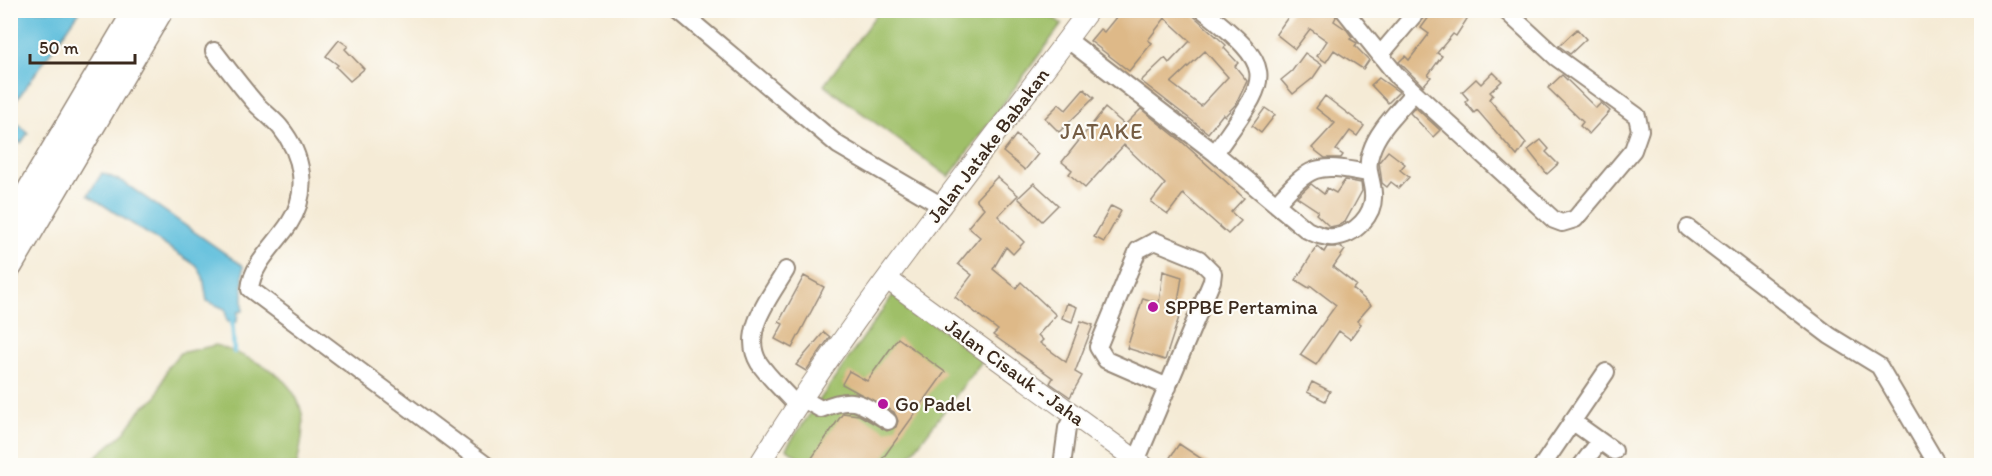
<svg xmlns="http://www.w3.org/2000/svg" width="1992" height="476" font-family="Itim,sans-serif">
  <rect width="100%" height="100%" fill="#fdfcf7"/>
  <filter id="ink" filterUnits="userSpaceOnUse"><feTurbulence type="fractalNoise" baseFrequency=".0167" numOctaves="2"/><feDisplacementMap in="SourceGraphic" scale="12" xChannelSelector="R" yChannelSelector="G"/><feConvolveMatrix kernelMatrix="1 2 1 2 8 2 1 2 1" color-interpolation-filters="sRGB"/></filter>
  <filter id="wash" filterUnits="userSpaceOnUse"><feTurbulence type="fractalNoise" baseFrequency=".008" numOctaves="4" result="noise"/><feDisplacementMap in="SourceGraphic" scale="24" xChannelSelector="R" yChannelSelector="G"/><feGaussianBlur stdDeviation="1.35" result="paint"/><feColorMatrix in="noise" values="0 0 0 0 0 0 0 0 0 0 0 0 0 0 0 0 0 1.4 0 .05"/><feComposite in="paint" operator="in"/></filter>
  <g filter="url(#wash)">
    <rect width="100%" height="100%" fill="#f5ebd6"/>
    <path fill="#9fbf68" stroke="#6d7443" stroke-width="1.5" d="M879,11H1043L1062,24L949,177L824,85Z
      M893,295L983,360L903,465H810L786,448Z
      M216,345C248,357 291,372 301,410C306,425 300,450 297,465H86L125,432L142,408L156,398L168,367L180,353Z"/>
    <path fill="#5dbedc" stroke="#4c747d" stroke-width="1.5" d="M11,10L80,11L13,105L14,120L28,133L21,143L11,139Z
      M102,173L123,182L243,266V311L238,312L237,322H227L225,309L207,301L203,277L197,266L88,195Z"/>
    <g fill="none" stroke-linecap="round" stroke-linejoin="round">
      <path stroke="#5dbedc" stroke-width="4.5" d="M232,316L234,352"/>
    </g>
    <g id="blocks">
      <path fill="#deb988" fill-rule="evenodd" d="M1122,10H1187L1226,45L1224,48L1238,63L1235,66L1247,81L1236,104L1225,116L1223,114L1208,133L1141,81L1165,58L1169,63L1190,41L1165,18L1148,40L1152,43L1129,71L1090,41L1100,29L1104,32ZM1205,51L1228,77L1201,106L1171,83Z
        M1293,10H1334L1336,17L1334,21L1347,30L1352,37L1350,39L1357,43L1355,46L1369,60L1363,69L1334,50L1326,62L1317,56L1327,41L1310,29L1295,49L1276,34Z
        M1434,10H1455L1467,19L1456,36L1453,34L1437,53L1442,56L1428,75L1431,77L1423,86L1399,62L1405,56L1409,60L1429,34L1421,28Z
        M1577,29L1586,39L1570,54L1559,46Z
        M339,40L348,46L345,49L364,69L350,81L336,67L338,65L326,56Z
        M1305,53L1322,65L1313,78L1293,94L1281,80L1292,71Z
        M1493,72L1502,81L1490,92L1493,95L1489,99L1526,143L1517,156L1477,110L1474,113L1465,102L1468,99L1462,92L1476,79L1481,84Z
        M1562,75L1596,108L1601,103L1610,111L1589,134L1580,126L1583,122L1548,88Z
        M1379,78L1399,92L1388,103L1371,85Z
        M1084,89L1094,98L1059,132L1045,118L1059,104L1066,110Z
        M1325,96L1364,126L1357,136L1350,131L1336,150L1343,155L1341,158H1325L1312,148L1335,123L1316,108Z
        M1415,107L1440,130L1433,137L1410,113Z
        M1105,108L1125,125L1141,109L1180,140L1244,198L1231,212L1241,221L1228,234L1183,194L1168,214L1151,202L1165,184L1124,145L1085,188L1069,174L1072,170L1062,162Z
        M1265,108L1275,115L1261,133L1252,126Z
        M1016,135L1038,154L1025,170L1003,152Z
        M1541,140L1549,149L1546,152L1558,164L1547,174L1528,150Z
        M1388,151L1405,164L1400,170L1409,177L1399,188L1391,182L1387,187L1382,183L1379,162Z
        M997,177L1018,195L998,216L1024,242L1013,254L1006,247L993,269L1016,288L1021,282L1056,315L1038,335L1043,340L1040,343L1066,362L1081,321L1093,325L1075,372L1082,376L1070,397L1050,383L1053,378L993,335L998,330L955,297L972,275L958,264L980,237L968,227L984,208L976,199Z
        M1345,180L1361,183L1362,191L1345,222L1339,225L1330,227L1316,214L1318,211L1297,197L1311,184L1324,194L1327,188L1336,193Z
        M1034,183L1058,205L1042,221L1018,198Z
        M1111,206L1121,211L1104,242L1094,237Z
        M1317,246L1324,252L1327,247H1340L1345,250L1333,267L1356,285L1353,289L1371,305L1357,321L1361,324L1350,339L1339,331L1316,365L1300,355L1336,305L1311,286L1309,288L1296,280Z
        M1163,271L1182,277L1177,309L1181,311L1165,360L1127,348L1143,298L1159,303Z
        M804,276L824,287L792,348L775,339L783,324L779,322Z
        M1067,303L1077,307L1072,322L1062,318Z
        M824,332L830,337L806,371L796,365Z
        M898,338L945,372L878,465H857L850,461L847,465H807L843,413L859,415L887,431L896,427L898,421L894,412L842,384L849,371L867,381Z
        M1312,382L1330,391L1325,401L1307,392Z
        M1179,444L1211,465H1179L1169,459Z"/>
    </g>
  </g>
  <g filter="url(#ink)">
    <use href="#blocks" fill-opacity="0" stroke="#988a7a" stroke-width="1.5"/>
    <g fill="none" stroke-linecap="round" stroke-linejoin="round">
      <defs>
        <path id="minor" d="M678,10L838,145L942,206
          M1203,10C1283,73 1267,78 1215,153
          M1344,10L1398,77L1554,220L1562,223L1575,219L1633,150L1640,130L1637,116L1557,58L1505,10
          M1068,40L1215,153L1307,230C1316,234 1324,238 1334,237C1355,235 1375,215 1373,193C1372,177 1365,169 1371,152C1378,129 1399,111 1414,92
          M214,51C228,69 242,88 257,105C264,112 273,119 280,127C303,155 310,192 289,224C276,244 252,264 250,289L487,466
          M1380,55L1418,10
          M1276,204C1311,165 1315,163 1367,173
          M1688,228L1830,336L1879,366L1938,466
          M786,270C771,296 740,332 759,363C769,378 784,391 796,405
          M801,398L821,409C853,395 860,402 888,421
          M1572,421L1614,451
          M1137,459C1162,400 1187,340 1212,281L1213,273L1199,259L1155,241L1138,250L1098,347L1106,360L1168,387
          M1062,466L1067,428L1074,415
          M1542,466L1606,372
          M1581,466L1600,441"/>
        <path id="major" d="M887,279L1144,466
          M758,466C858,307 977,161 1089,10"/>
        <path id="highway" d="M10,223L136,10
          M10,266L161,10"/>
      </defs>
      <use href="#minor" stroke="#988a7a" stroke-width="20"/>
      <use href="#major" stroke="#988a7a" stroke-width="22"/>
      <use href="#highway" stroke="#988a7a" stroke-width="27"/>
      <use href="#minor" stroke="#fff" stroke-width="16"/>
      <use href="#major" stroke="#fff" stroke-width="20"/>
      <use href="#highway" stroke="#fff" stroke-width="24"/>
    </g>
  </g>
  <g fill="#b5179e" stroke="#fdfcf7" stroke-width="2">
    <circle cx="1153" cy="307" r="6"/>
    <circle cx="883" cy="404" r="6"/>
  </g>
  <g text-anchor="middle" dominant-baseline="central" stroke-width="4.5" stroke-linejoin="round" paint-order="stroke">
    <g font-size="20" fill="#3b2a1e" stroke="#fdfcf7">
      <text transform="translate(988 145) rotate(-53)">Jalan Jatake Babakan</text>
      <text transform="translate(1015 372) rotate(36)">Jalan Cisauk - Jaha</text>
    </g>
    <g font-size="20" fill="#3b2a1e" stroke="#fdfcf7" text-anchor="start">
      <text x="1165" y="307">SPPBE Pertamina</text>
      <text x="895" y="404">Go Padel</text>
    </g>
    <g font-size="22" letter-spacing="1.5" fill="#745c43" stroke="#fdfcf7">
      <text x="1102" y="131">JATAKE</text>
    </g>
  </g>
  <rect width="1992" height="476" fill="none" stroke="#fdfcf7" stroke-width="36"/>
  <path d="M30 54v9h105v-9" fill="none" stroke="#3b2a1e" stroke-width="3"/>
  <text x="39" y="54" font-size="18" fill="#3b2a1e" stroke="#fdfcf7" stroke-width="4.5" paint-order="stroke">50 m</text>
</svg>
